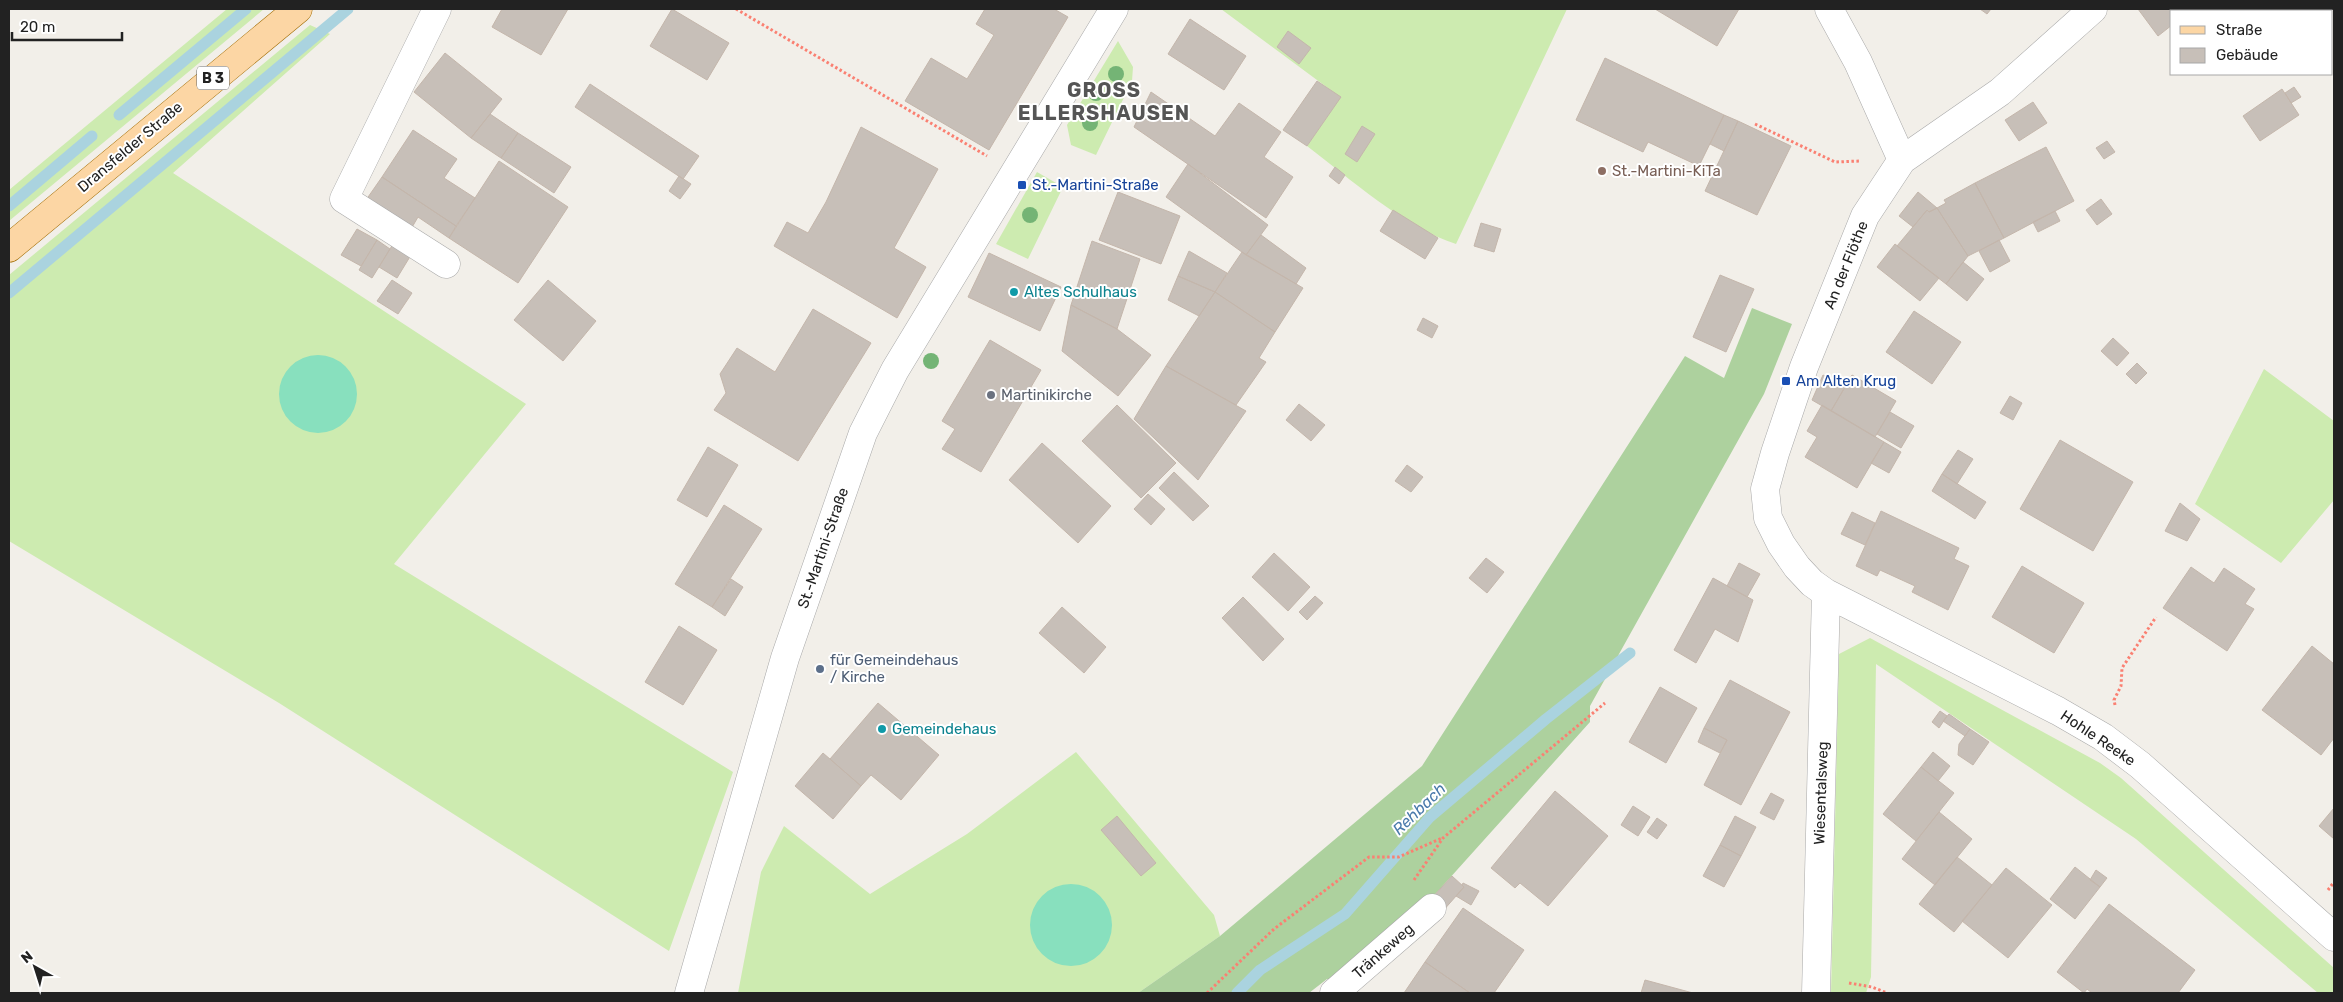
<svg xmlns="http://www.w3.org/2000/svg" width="2343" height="1002" font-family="Rubik,sans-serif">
  <rect width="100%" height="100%" fill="#f2efe9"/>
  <path fill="#cdebb0" d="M227,9H264L9,221V190Z
    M1221,9H1567L1456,244C1405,228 1349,178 1307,146L1340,97Z
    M310,25L330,34L173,173L526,404L394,564L733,772L669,951L279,703L9,541V275Z
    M1118,41L1133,67L1132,81L1096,155L1071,145L1067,125Z
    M1037,172L1063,187L1028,259L996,244Z
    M2264,369L2334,421V500L2281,563L2195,504Z
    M1870,638L2100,763L2121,778L2334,968V993H2318L2136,839L1876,664L1871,977L1866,993H1831L1839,654Z
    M1076,752L1214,915L1220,936L1138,993H738L761,872L784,826L870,894L967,834Z"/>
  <path fill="#add19e" d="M1752,308L1792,324L1764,394L1590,706V722L1430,900L1339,980L1327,979L1309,993H1138L1220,936L1422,766L1685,356L1724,378Z"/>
  <path fill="#88e0be" d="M279 394a39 39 0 1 1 78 0a39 39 0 1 1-78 0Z
    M1030 925a41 41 0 1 1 82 0a41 41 0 1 1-82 0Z"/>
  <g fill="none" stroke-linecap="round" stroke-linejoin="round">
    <path stroke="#aad3df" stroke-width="11" d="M119,115L246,9
      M9,206L92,136
      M9,293L348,9
      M1237,993L1260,970L1345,914L1430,817L1546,719L1630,653"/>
  </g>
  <path fill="#c7bfb8" stroke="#c4b6ab" d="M502,9H568L541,55L492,27Z
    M672,9L729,43L707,80L650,46Z
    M985,9H1054L1068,17L989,150L905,101L931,58L967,79L994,35L976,24Z
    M1655,9H1739L1717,46Z
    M1980,9H1991L1987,14Z
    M2138,9H2194L2190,11H2172V25L2158,36Z
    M1190,19L1246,56L1224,90L1168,54Z
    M1288,31L1311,48L1299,64L1277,47Z
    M445,53L502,99L471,138L414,92Z
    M1605,58L1724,115L1699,166L1648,142L1643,152L1576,120Z
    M1317,81L1341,97L1307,146L1283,130Z
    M590,84L699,156L683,179L575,107Z
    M2294,87L2301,97L2291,103L2285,93Z
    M2282,89L2299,115L2260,141L2243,116Z
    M1151,92L1215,136L1239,103L1281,132L1264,157L1293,177L1266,218L1134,127Z
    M2033,102L2047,123L2019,141L2005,120Z
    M490,114L518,133L501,158L471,138Z
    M1724,115L1738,121L1724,151L1710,144Z
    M1738,121L1791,146L1757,215L1705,191Z
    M1362,126L1375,134L1357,162L1345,154Z
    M861,127L938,169L894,248L926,267L897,318L774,246L787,222L808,233L826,202Z
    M413,130L457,159L444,178L475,198L456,226L382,177Z
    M518,133L571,167L554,193L501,158Z
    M2107,141L2115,152L2104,159L2096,148Z
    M2046,147L2074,201L2004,238L1975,183Z
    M499,161L568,207L518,283L449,238Z
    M1188,164L1268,225L1246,255L1166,197Z
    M1335,167L1345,175L1339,184L1329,176Z
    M679,176L691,184L680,199L669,191Z
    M382,177L456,226L449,238L418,217L411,229L366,200Z
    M1975,183L2004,238L1968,256L1937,208L1946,203L1944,200Z
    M1118,192L1180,216L1161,264L1099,240Z
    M1918,192L1937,208L1929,212L1927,210L1913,227L1899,216Z
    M2101,199L2112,214L2097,225L2086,210Z
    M1937,208L1968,256L1946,284L1897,246L1927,210L1929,212Z
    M1393,210L1438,238L1425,259L1380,231Z
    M2055,211L2060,221L2038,232L2033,222Z
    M1481,223L1501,229L1494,252L1474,246Z
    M357,229L377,240L361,266L341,255Z
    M1261,235L1306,268L1296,284L1246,255Z
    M377,240L390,249L372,278L359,270Z
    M1999,240L2010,261L1990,272L1979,251Z
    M1092,241L1140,259L1117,329L1071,305Z
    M393,244L411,255L397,278L379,267Z
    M1895,244L1939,278L1920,301L1877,267Z
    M1189,251L1227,273L1215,292L1178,276Z
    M1242,252L1303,288L1275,332L1215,292Z
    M989,253L1061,287L1040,331L968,297Z
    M1963,262L1984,279L1967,301L1946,284Z
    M1720,275L1754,289L1726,352L1693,337Z
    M1178,276L1215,292L1199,316L1168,300Z
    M392,280L412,293L398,314L377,301Z
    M548,280L596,321L563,361L514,320Z
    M1215,292L1275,332L1259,358L1266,362L1236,405L1166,366Z
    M1071,305L1117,329L1151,355L1118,396L1062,351Z
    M813,309L871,343L798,461L714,410L726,393L720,374L737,348L775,372Z
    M1914,311L1961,342L1932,384L1886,352Z
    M1423,318L1438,326L1432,338L1417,330Z
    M2113,338L2129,353L2117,366L2101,351Z
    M990,340L1041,370L981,472L942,449L955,429L942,421Z
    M2137,363L2147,373L2136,384L2126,374Z
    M1166,366L1246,411L1198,480L1134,419Z
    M1823,375L1845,387L1831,411L1812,400Z
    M1852,375L1896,401L1875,437L1831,411Z
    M2010,396L2022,403L2013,420L2000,413Z
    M1299,404L1325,425L1311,441L1286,420Z
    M1117,405L1176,463L1141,498L1082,441Z
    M1822,405L1884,442L1857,488L1805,457L1817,437L1807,431Z
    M1890,412L1914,426L1901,448L1877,434Z
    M2060,440L2133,482L2093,551L2020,509Z
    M1884,442L1901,452L1889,473L1871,463Z
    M1042,443L1111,506L1078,543L1009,480Z
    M708,447L738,465L707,517L677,500Z
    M1958,450L1973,459L1957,484L1942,474Z
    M1407,465L1423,477L1411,492L1395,481Z
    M1174,472L1209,506L1193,521L1159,488Z
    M1942,474L1986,502L1975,519L1932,491Z
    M1148,494L1165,509L1151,525L1134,509Z
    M2180,503L2200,519L2187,541L2165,531Z
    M724,505L762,529L712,607L675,584Z
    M1881,511L1959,548L1954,559L1969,566L1948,610L1912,592L1915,586L1880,570L1877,576L1856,566Z
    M1852,512L1875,523L1865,545L1841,534Z
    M1274,553L1310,587L1288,611L1252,577Z
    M1486,558L1504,572L1487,593L1469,578Z
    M1739,563L1760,574L1747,597L1727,586Z
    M2022,566L2084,603L2054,653L1992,617Z
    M2191,567L2214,583L2224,568L2255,589L2245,604L2254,609L2227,651L2163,608Z
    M1713,578L1753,600L1738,642L1715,629L1696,663L1674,650Z
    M731,579L743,587L725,616L712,607Z
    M1315,596L1323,603L1307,620L1299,612Z
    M1243,597L1284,639L1263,661L1222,618Z
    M1062,607L1106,647L1084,673L1039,633Z
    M679,626L717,650L683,705L645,682Z
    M2312,646L2334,664V738L2321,755L2262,710Z
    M1730,680L1790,712L1741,805L1704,785L1727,740L1704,728Z
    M1660,687L1697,708L1666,763L1629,742Z
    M878,703L939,755L901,800L871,775L861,786L830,759Z
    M1940,711L1947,716L1939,728L1932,722Z
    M1949,714L1970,729L1965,736L1943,721Z
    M1704,728L1727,740L1720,753L1698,742Z
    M1970,729L1989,742L1973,765L1958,755L1959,744Z
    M1933,752L1950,766L1938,781L1921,767Z
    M823,753L861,786L833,819L795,786Z
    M1921,767L1954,793L1916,841L1883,814Z
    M1555,791L1608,836L1548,906L1520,883L1515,888L1491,868Z
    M1771,793L1784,800L1774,820L1760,813Z
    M1633,806L1650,817L1638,836L1621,825Z
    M2334,808V839L2319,826Z
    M1939,812L1972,839L1935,885L1902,859Z
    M1117,816L1156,863L1141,876L1101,830Z
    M1735,816L1756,827L1741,856L1720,845Z
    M1657,818L1667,825L1657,839L1647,832Z
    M1720,845L1741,856L1724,887L1703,876Z
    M1957,857L1992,885L1954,932L1919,904Z
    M2075,867L2100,887L2075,919L2050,899Z
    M2006,868L2052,905L2008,958L1962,921Z
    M2096,870L2107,878L2100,887L2090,880Z
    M1452,876L1464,887L1442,912L1430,900Z
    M1463,883L1479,891L1471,905L1456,896L1464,887L1462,885Z
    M2109,904L2195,970L2178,993H2092L2087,989L2084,993L2057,972Z
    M1463,908L1524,950L1494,993H1470L1425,962Z
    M1425,962L1470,993H1404Z
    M1645,980L1693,993H1641Z"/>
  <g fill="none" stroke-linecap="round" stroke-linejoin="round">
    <defs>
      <path id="minor" d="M437,9L344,199L446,264
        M1829,9L1858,62L1902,160
        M2093,9L2000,92L1902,160L1865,216L1804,367L1775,453L1765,489L1768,518L1781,544L1797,567L1812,583L1826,593L2058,711L2103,737L2140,765L2334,937
        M689,993L785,658L863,433L895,370L1114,9
        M1334,993L1432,908
        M1816,993L1826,593"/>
      <path id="major" d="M9,248L298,9"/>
    </defs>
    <use href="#minor" stroke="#a9a9a9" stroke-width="29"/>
    <use href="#major" stroke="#a06b00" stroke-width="29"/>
    <path stroke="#fa8072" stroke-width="3" stroke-dasharray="2.5 2.5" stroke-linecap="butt" d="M736,9L987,156
      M1755,124L1835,162L1860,161
      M2115,705L2114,700L2121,686L2122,668L2156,617
      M1414,880L1443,838L1605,703
      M2328,890L2334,882
      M1849,983L1872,987L1887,993
      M1207,993L1274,929L1369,857H1399L1442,838"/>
    <use href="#minor" stroke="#fff" stroke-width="28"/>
    <use href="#major" stroke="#fcd6a4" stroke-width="28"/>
  </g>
  <g fill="#74b475">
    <circle cx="1116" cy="74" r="8"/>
    <circle cx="1096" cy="93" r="8"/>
    <circle cx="1090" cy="123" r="8"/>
    <circle cx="1030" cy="215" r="8"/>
    <circle cx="931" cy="361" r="8"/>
  </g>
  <circle fill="#8d6e63" stroke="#fff" stroke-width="2" cx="1602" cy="171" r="5"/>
  <g fill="#1a4fb4" stroke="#fff" stroke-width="2">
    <rect x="1017" y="180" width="10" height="10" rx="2.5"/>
    <rect x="1781" y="376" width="10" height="10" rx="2.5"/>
  </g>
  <g fill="#0f9aa8" stroke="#fff" stroke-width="2">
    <circle cx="1014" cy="292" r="5"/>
    <circle cx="882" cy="729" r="5"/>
  </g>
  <circle fill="#6b7280" stroke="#fff" stroke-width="2" cx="991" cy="395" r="5"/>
  <circle fill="#5c6f8a" stroke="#fff" stroke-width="2" cx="820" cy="669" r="5"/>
  <g text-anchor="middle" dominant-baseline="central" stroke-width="4" stroke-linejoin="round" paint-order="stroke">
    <rect fill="#fff" stroke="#646464" stroke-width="1" x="197" y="66.5" width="32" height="23" rx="4"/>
    <g font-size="14" font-weight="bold" fill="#222">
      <text x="213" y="78">B 3</text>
    </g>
    <g font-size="15" fill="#222" stroke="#fff">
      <text transform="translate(130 147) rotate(-40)">Dransfelder Straße</text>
      <text transform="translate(1846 265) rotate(-68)">An der Flöthe</text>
      <text transform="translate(823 548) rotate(-71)">St.-Martini-Straße</text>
      <text transform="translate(2098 738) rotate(34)">Hohle Reeke</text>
      <text transform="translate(1821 793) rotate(-88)">Wiesentalsweg</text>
      <text transform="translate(1383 951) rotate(-41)">Tränkeweg</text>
    </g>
    <g font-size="15" fill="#785e54" stroke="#fff" text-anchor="start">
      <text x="1612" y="171">St.-Martini-KiTa</text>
    </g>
    <g font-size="15" fill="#164399" stroke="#fff" text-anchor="start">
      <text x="1032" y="185">St.-Martini-Straße</text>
      <text x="1796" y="381">Am Alten Krug</text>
    </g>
    <g font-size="15" fill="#0d838f" stroke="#fff" text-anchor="start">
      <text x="1024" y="292">Altes Schulhaus</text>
      <text x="892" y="729">Gemeindehaus</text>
    </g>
    <g font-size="15" fill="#5b616d" stroke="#fff" text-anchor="start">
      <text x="1001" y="395">Martinikirche</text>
    </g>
    <g font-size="15" fill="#4e5e75" stroke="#fff" text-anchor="start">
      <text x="830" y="660">für Gemeindehaus<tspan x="830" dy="17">/ Kirche</tspan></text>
    </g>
    <g font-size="16" font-style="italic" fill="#4a7aab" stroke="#fff">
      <text transform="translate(1419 809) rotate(-44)">Rehbach</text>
    </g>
    <g font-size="20" font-weight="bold" letter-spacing="1" fill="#555" stroke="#fff">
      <text x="1104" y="90">GROSS<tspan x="1104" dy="23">ELLERSHAUSEN</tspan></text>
    </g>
  </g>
  <rect width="2343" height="1002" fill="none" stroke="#222222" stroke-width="20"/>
  <rect x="2170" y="10" width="162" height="65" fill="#ffffff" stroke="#a7a7a7"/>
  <rect x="2180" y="26" width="25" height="8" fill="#fcd6a4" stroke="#a7a7a7"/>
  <text x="2216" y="35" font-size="15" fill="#222222">Straße</text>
  <rect x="2180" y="48" width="25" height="15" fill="#c7bfb8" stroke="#a7a7a7"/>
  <text x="2216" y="60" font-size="15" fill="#222222">Gebäude</text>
  <g transform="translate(35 967) rotate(321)" stroke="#ffffff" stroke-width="4" paint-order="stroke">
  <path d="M0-4L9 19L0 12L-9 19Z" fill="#222222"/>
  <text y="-8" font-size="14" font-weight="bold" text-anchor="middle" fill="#222222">N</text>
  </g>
  <path d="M12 32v8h110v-8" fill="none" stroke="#222222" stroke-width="2.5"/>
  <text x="20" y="32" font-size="15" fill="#222222" stroke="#ffffff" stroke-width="4" paint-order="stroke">20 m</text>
</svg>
